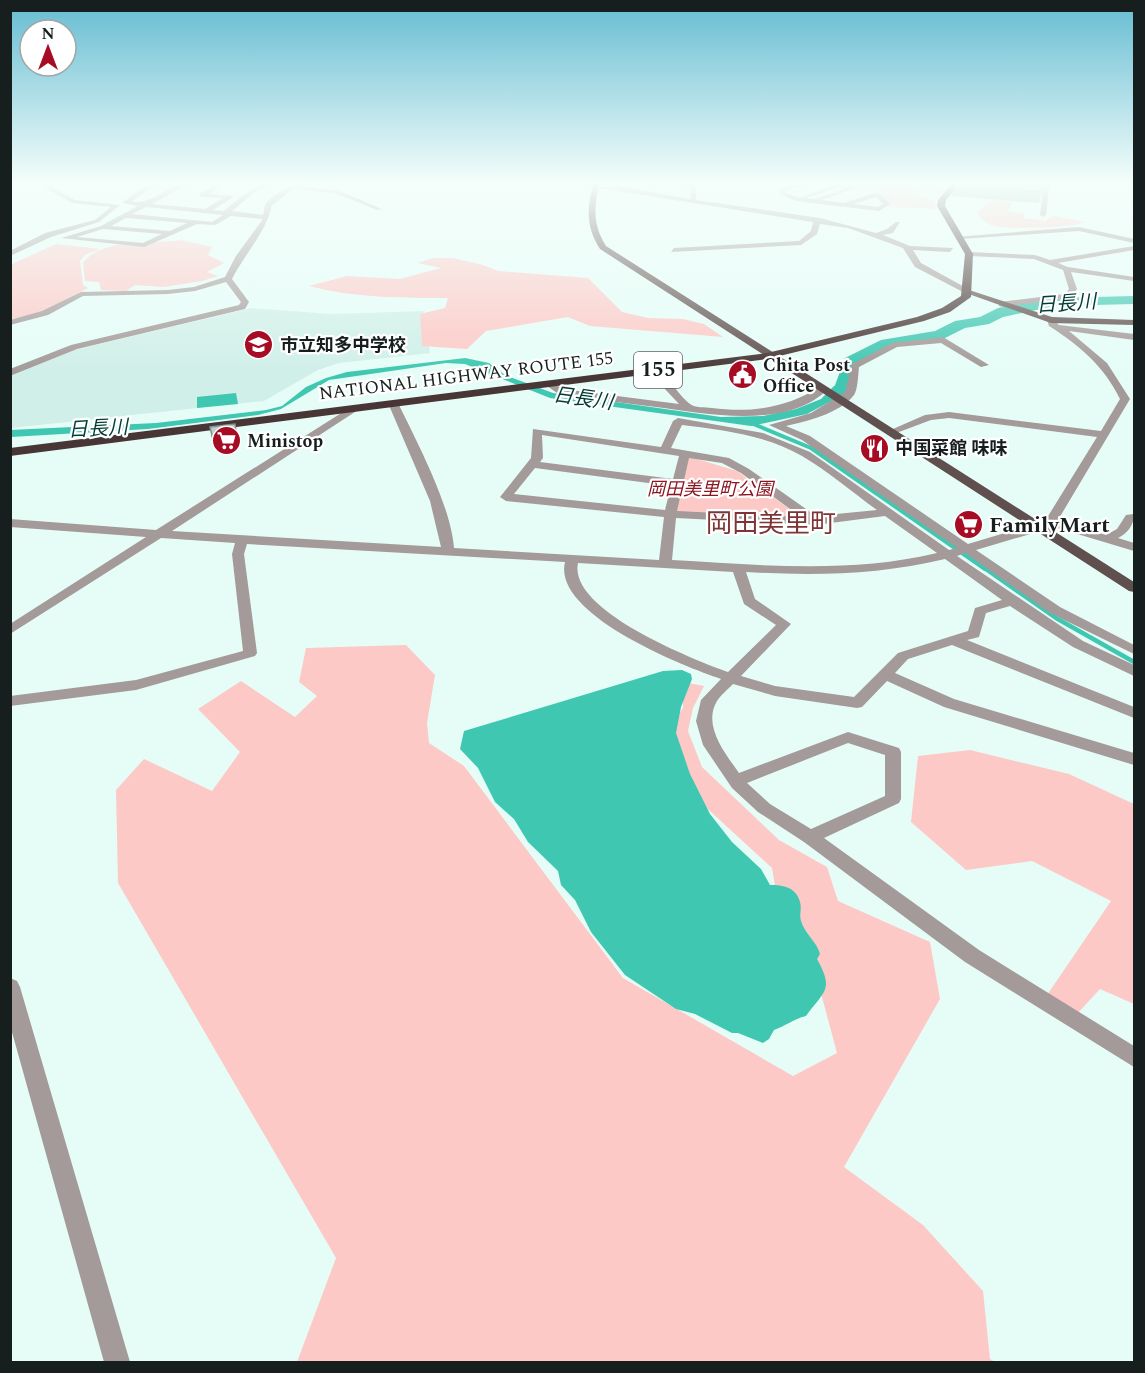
<svg xmlns="http://www.w3.org/2000/svg" width="1145" height="1373" font-family="Spectral,'Noto Sans JP',serif">
  <rect width="100%" height="100%" fill="#e6fdf7"/>
  <path fill="#d0efe8" d="M252,308L332,314L424,311L430,353L339,363L318,370L264,401L11,428V376L74,350Z"/>
  <path fill="#fdc9c6" d="M774,181H887L945,189L941,194L930,189L919,188L918,195L935,201L936,209L889,207L874,189Z
    M992,200L1013,201L1008,211L1024,214V218L1046,221L1053,216L1085,222C1073,228 1002,230 991,225C985,222 979,217 977,212Z
    M180,240L212,247L208,255L224,263L207,272L218,276L202,281L164,287L135,285L126,291L101,290L99,282L85,281L83,263C102,237 151,245 180,240Z
    M56,244L100,249L85,255L80,261L83,285L88,288L34,316L11,319L10,265Z
    M433,258H453L483,265L498,271L588,278L622,312L648,318L683,319L704,324L723,337L590,326L568,317L486,331L467,349L422,346L420,314L445,308L448,298C400,298 355,298 309,286L347,276L400,279L441,268L418,263Z
    M687,456L737,471L795,513L797,517L675,513Z
    M406,645L435,675L427,723L429,743L464,766L623,978L793,1076L837,1053L807,941L778,903L772,868L687,790L673,723L683,708V682L704,686L693,708L688,731L702,767L779,840L827,867L838,901L930,942L940,999L844,1167L923,1225L983,1291L990,1359L995,1362H297L336,1258L118,883L116,790L144,759L212,791L240,752L198,709L241,681L295,717L317,696L299,682L306,648Z
    M970,750L1069,774L1134,804V1004L1100,989L1076,1015L1045,998L1111,901L1032,861L966,870L911,822L918,756Z"/>
  <path fill="#40c7b1" d="M465,358L489,363L505,375L553,393L721,417L763,416L796,409L821,399L834,386L842,383L846,363L851,364L846,393L807,414L751,426L550,398L465,364L446,363L329,380L281,409L258,415L148,429L11,437L10,430L156,423L266,410L282,406L306,387L326,378L347,372Z
    M236,393L238,404L197,408V397Z
    M682,670L691,674L692,679L681,707L676,733L690,774L710,814L732,842L761,869L770,885C783,885 796,887 800,902C802,908 799,915 801,921C805,934 817,942 820,954L817,959C834,990 825,990 806,1016C793,1019 786,1026 774,1030L769,1039L763,1043L738,1033H732L695,1014L676,1009L625,975L591,932L575,900L561,885L558,871L528,842L514,819L495,802L478,768L460,749L464,731L663,671Z"/>
  <g fill="none" stroke-linecap="round" stroke-linejoin="round">
    <path stroke="#40c7b1" stroke-width="4" d="M751,423L811,448L985,569"/>
    <path stroke="#40c7b1" stroke-width="4.5" d="M983,567L1056,618L1134,662"/>
    <path fill="#40c7b1" fill-rule="evenodd" d="M1134,296V304L1055,306L1003,317L989,324L965,328L945,338L891,347L859,365C854,380 852,397 835,401L826,396L834,388L845,358L881,340L935,331L955,321L980,317L998,308L1055,298Z"/>
    <path fill="#a39a99" fill-rule="evenodd" d="M10,181H31L10,185Z
      M44,181H50L52,187L75,200L120,205L99,222L51,237L10,256V251L45,233L95,220L111,207L72,203L47,189Z
      M152,181H165L157,184L131,202C157,204 171,181 194,181L152,204L205,209L223,198L201,197L199,194L220,181H228L209,194L232,196V198L213,210L224,211C241,197 257,181 280,181L256,191L232,211L263,215C264,212 264,208 265,205C269,196 297,181 305,181L299,186L340,191L382,209L377,210L337,194L294,189L272,205C267,231 244,255 232,279L249,302L245,309L77,349L10,376V369L71,345L239,305L241,302L226,282L195,291L168,294L83,296L48,315L10,325V320L42,311L81,292L168,290L194,287L225,277L236,256L263,219L231,216L215,225L197,224L144,247L61,238L101,226L138,206L122,203ZM146,207L223,215L212,222L132,214ZM126,218H127L187,223L170,231L111,226ZM103,229L162,234L143,243L77,237Z
      M341,181H379L376,183Z
      M680,181H688L696,187V200L820,218L876,233L887,229L896,222H900L893,233L883,235L910,246L953,248L950,252L913,250L921,263L970,290L963,292L915,267L903,248L848,228L820,224L817,234L801,245L671,252L674,248L799,241L811,231L813,222L592,187L619,186L690,199L691,189Z
      M1044,181H1050L1046,215L1043,217L1040,215Z
      M805,182L807,185L785,191L786,193L800,198L837,184L857,188L821,200L844,203L877,192L890,204L879,211L796,201L780,194V189ZM837,188L845,189L815,199L806,198ZM876,197L883,204L878,207L854,204Z
      M1079,227L1134,239V243L1079,231L960,239L956,237Z
      M1134,246V250L1058,263L1068,267L1134,277V281L1071,272L1077,289L1071,298L1002,307L999,306V302L1065,294L1069,289L1063,270L1034,259L969,256L965,254L969,252L1035,255L1050,260Z
      M1051,317L1059,325L1134,334V340L1069,331L1107,363L1130,399L1058,520L1106,535L1117,529L1126,515L1134,514C1134,525 1128,533 1118,538L1134,543V551L1054,527L976,550L1060,607L1134,645V654L1050,613L965,553L957,556L1083,641L1134,665V676L1073,647L1010,606L986,613L979,637L967,640L1134,707V718L952,645L908,659L895,673L954,699L1134,753V765L944,707L887,681L862,707L857,708L775,696L733,684C728,689 721,695 717,701C702,726 726,754 739,773L848,732L899,748L901,752V799L899,803L824,838L979,950L1134,1046V1067L965,962L804,842L758,812L732,788L703,745L696,721L701,700L721,679C682,666 552,614 565,562L247,544L244,554L257,653L255,656L136,690L10,706V696L136,680L243,651L232,554L235,543L161,538L10,634V624L146,537L10,527V519L156,530L354,405L358,406V410L172,531L441,547L430,501L388,403L393,400L398,403C417,442 451,506 454,548L659,560L664,517L506,501L500,497L531,458L533,429L661,447L673,421L678,418L763,433L810,452L949,550L957,548L802,440L769,425L811,413L845,392L852,364L892,343L943,337L989,365L981,367L941,343L897,347L859,367C858,375 858,389 854,395C839,414 807,421 786,426L810,436L968,544L1045,521L1097,437L949,418L931,420L891,435L886,432L925,415L949,412L1101,431L1120,399C1104,366 1079,345 1049,326L1047,320ZM682,425C722,430 766,435 802,456C828,471 852,492 877,510L816,516L749,469L729,458L671,448ZM542,435L679,456L673,479L540,462L543,458ZM689,458L722,463L741,473L801,517L677,511ZM535,468L671,486L665,510L514,494ZM885,516L937,553C849,574 761,565 672,560L676,518L815,525ZM945,559L1002,600L975,608L968,631L898,653L854,697L775,686L741,676L791,624L755,599L746,572C813,576 879,575 945,559ZM578,563L733,572L744,604L776,625L728,672C692,659 568,610 578,563ZM848,743L885,755V796L811,829L770,804L747,783Z
      M653,368C668,374 677,394 690,404C695,408 705,407 712,408C751,413 786,408 820,387L828,389C787,430 707,414 656,407C624,403 592,399 560,395L544,384L549,381L563,389L679,404L650,373L648,371Z
      M10,978L17,981L20,987L130,1362H104L10,1025Z"/>
    <path fill="#5f4f4e" fill-rule="evenodd" d="M594,181H600C594,205 592,224 606,246L1134,582V592L1129,591L600,249C585,225 587,207 594,181Z
      M963,288L1052,317L1134,320V325L1051,323L963,292Z"/>
    <path fill="#473635" fill-rule="evenodd" d="M954,181H962L946,200L945,206L973,254L971,297L950,312L924,321L767,359L10,456V448L767,353L917,317L942,308L961,296L965,254L937,206L938,200Z"/>
  </g>
  <path fill="#a0b3af" d="M955,185L1042,192L1039,203L952,196Z
    M210,427L237,432L239,446L214,448Z"/>
  <path fill="#bad0cb" stroke="#82928e" stroke-width="1.5" d="M957,181H1043L1042,192L955,185Z
    M235,424L237,438L213,440L210,427Z"/>
  <linearGradient id="sky" x2="0" y2="1"><stop stop-color="#65bcd2"/><stop offset="0.49" stop-color="#f4fefb"/><stop offset="1" stop-color="#f4fefb" stop-opacity="0"/></linearGradient>
  <rect width="1145" height="373" fill="url(#sky)"/>
  <defs>
    <symbol id="school-disc" viewBox="-11 -11 22 22"><circle r="9.5" fill="#a60d24" stroke="#fff"/><path d="M0-5L7-2L0 1L-7-2ZM-4 1L0 2.5L4 1V4Q0 6-4 4Z" fill="#fff"/></symbol>
    <symbol id="civic-disc" viewBox="-11 -11 22 22"><circle r="9.5" fill="#a60d24" stroke="#fff"/><path d="M-.6-6.5H3V-4.5H.6V-3L4-1V1h2V6H-6V1h2V-1L-.6-3ZM-1.2 2.5V6h2.4V2.5Z" fill="#fff"/></symbol>
    <symbol id="supermarket-disc" viewBox="-11 -11 22 22"><circle r="9.5" fill="#a60d24" stroke="#fff"/><path d="M-6-5.5h2.5l.6 2H6L4.5 2H-2.5L-4.4-4H-6ZM-1.5 3.2a1.3 1.3 0 1 0 .1 0ZM3 3.2a1.3 1.3 0 1 0 .1 0Z" fill="#fff"/></symbol>
    <symbol id="restaurant-disc" viewBox="-11 -11 22 22"><circle r="9.5" fill="#a60d24" stroke="#fff"/><path d="M-5-6h1v4h1v-4h1v4h1v-4h1v5L-1.5 .5V6h-2V.5L-5-1ZM5-6V6H3V1.5H1.5Q1.5-4 5-6Z" fill="#fff"/></symbol>
  </defs>
  <g fill-rule="evenodd">
    <use href="#school-disc" x="242" y="328" width="33" height="33"/>
    <use href="#civic-disc" x="726" y="358" width="33" height="33"/>
    <use href="#supermarket-disc" x="210" y="424" width="33" height="33"/>
    <use href="#restaurant-disc" x="858" y="432" width="33" height="33"/>
    <use href="#supermarket-disc" x="952" y="508" width="33" height="33"/>
  </g>
  <g text-anchor="middle" dominant-baseline="central" stroke-width="4.5" stroke-linejoin="round" paint-order="stroke">
    <g font-size="18" font-weight="bold" fill="#171f1e" stroke="#fff" text-anchor="start">
      <text x="280" y="345">市立知多中学校</text>
      <text x="763" y="365">Chita Post<tspan x="763" dy="21">Office</tspan></text>
      <text x="247" y="441">Ministop</text>
      <text x="895" y="448">中国菜館 味味</text>
    </g>
    <g font-size="18" fill="#171f1e" stroke="#fff">
      <text transform="translate(466 376) rotate(-7)">NATIONAL HIGHWAY ROUTE 155</text>
    </g>
    <g font-size="18" font-style="italic" fill="#891621" stroke="#fff">
      <text x="710" y="489">岡田美里町公園</text>
    </g>
    <g font-size="20" font-style="italic" fill="#003e36" stroke="#fff">
      <text transform="translate(1066 304) rotate(-4)">日長川</text>
      <text transform="translate(583 399) rotate(8)">日長川</text>
      <text transform="translate(98 429) rotate(-3)">日長川</text>
    </g>
    <rect fill="#fff" stroke="#5d6262" stroke-width="1.5" x="634" y="352" width="48" height="36" rx="4.5"/>
    <g font-size="21" font-weight="bold" fill="#171f1e">
      <text x="658" y="370">155</text>
    </g>
    <g font-size="22" font-weight="bold" fill="#171f1e" stroke="#fff" text-anchor="start">
      <text x="989" y="525">FamilyMart</text>
    </g>
    <g font-size="26" fill="#7d3535" stroke="#fff">
      <text x="771" y="524">岡田美里町</text>
    </g>
  </g>
  <rect width="1145" height="1373" fill="none" stroke="#171f1e" stroke-width="24"/>
  <g transform="translate(48 48)"><circle r="28" fill="#ffffff" stroke="#a2a5a5" stroke-width="1.5"/>
  <path d="M0-4.5L10 22L0 15L-10 22Z" fill="#a60d24"/>
  <text y="-9" font-size="16" font-weight="bold" text-anchor="middle" fill="#171f1e">N</text>
  </g>
</svg>
